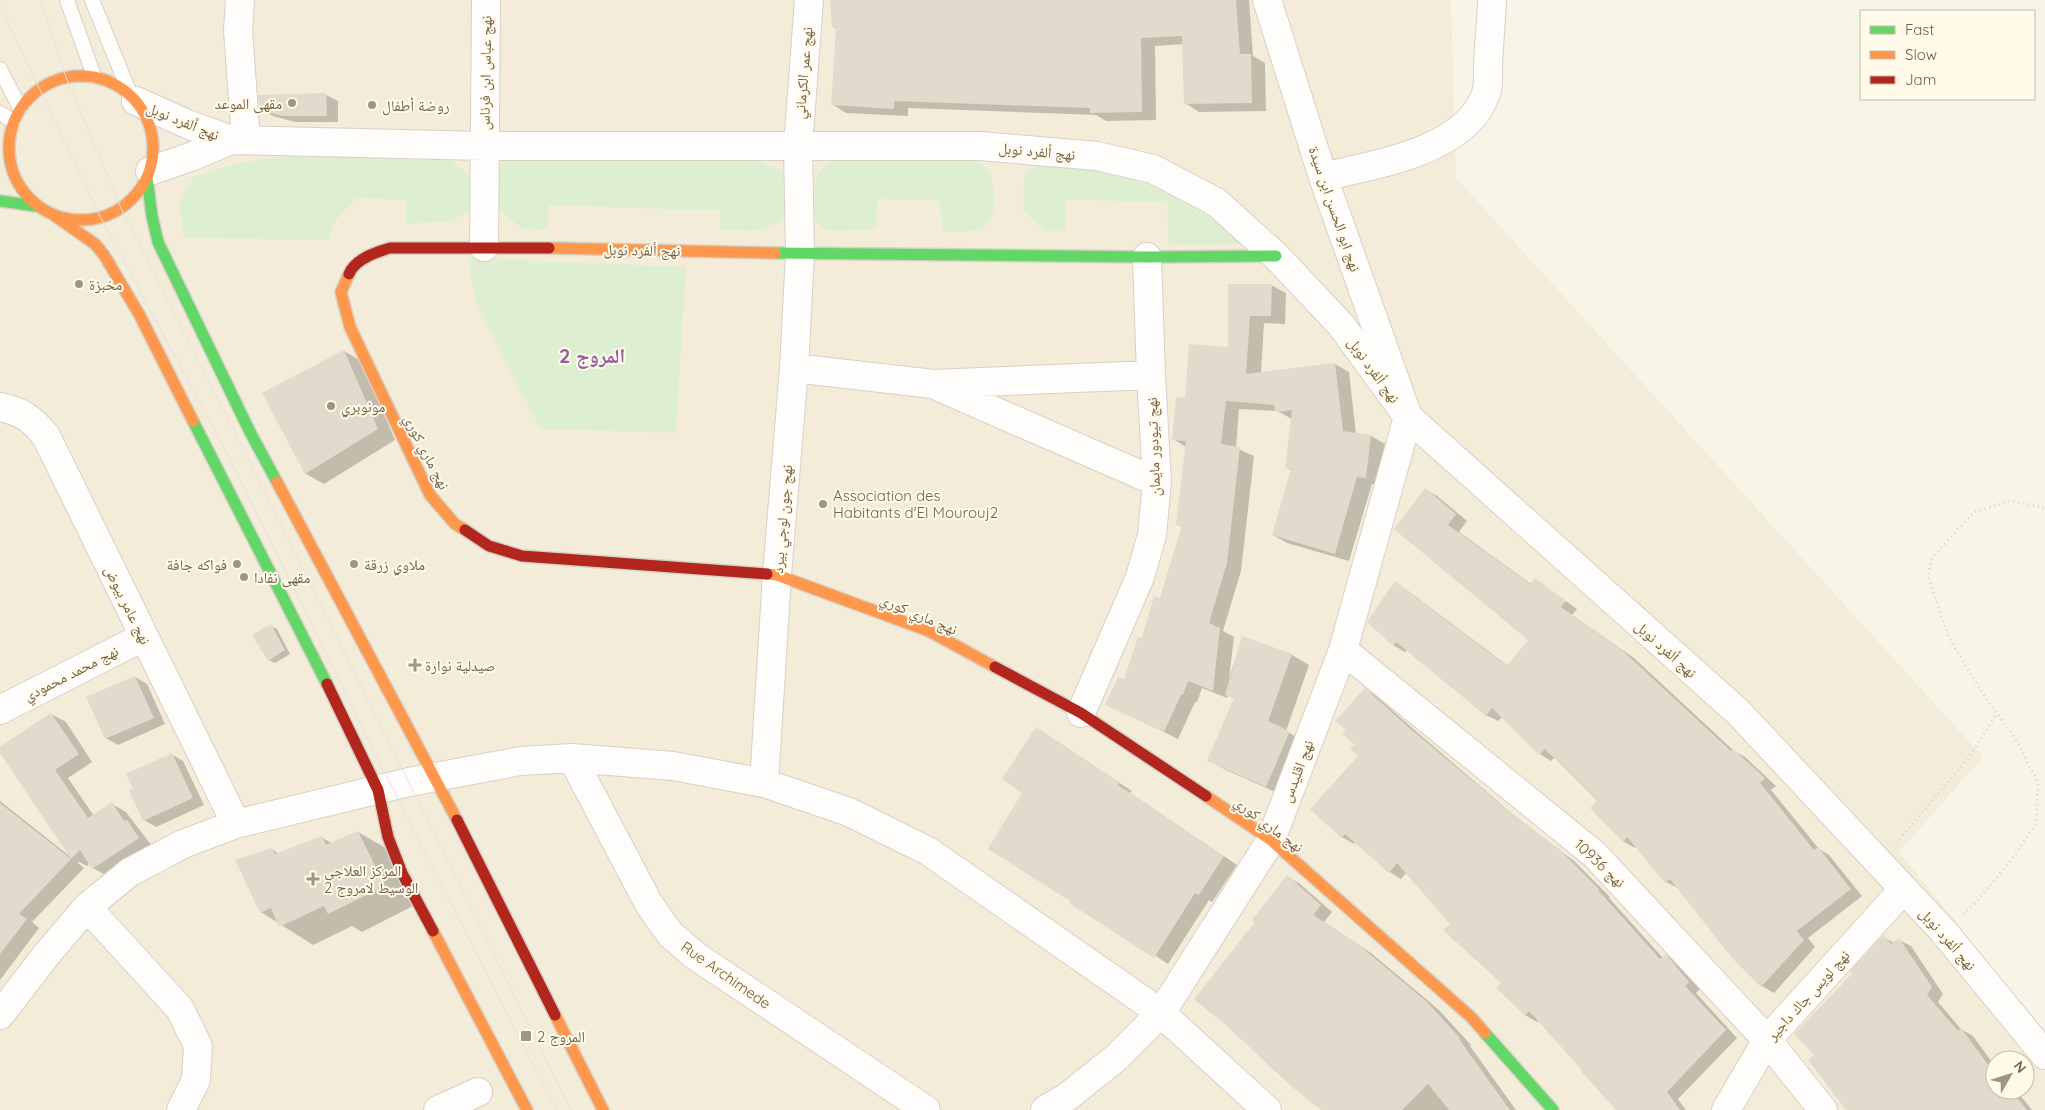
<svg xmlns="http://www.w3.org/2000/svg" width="2045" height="1110" font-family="Quicksand,'Noto Naskh Arabic',sans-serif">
  <rect width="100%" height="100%" fill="#f7f4e8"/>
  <path fill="#f3ecd8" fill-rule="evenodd" d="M0,0H1451L1456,178L1983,757L1899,852L2045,1032V1110H0ZM1995,1060H2025V1090H1995Z"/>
  <path fill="#deefd1" d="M442,154L470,176L471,209L453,221L406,224V200L357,198L334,222L330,240L184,238L179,204L194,177L234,164L283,156Z
    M514,156L754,158L788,175L783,221L755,231L721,230L720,211L549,205L547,230L521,228L496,207V171Z
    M841,157L969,159C973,161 979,162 983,165C996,173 998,212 988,223C977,234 956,232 942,232L940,200L877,199L876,230L830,231L820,227L814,216L815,179L826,164Z
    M1041,161L1118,169L1174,191L1246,244H1169L1167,203L1066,199L1065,231H1044L1023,210L1024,176Z
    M468,258L686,267L676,433L540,429L475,300Z"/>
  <path fill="#0003" d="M831,0H1249L1253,56L1265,63L1266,111L1199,112L1185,103L1184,44L1155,46L1156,120L1106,121L1096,115L908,108V116L846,113L832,104L837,29L833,27Z
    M326,95L338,101V122H295L273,116L261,109Z
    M1230,285H1271L1286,293L1285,324L1264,323L1261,373L1335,364L1349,372L1356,434L1371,436L1385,444L1380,485L1372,484L1349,561L1287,543L1273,535L1292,471L1287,468L1292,419L1277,411L1239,409L1236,448L1254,456L1241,571L1223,631L1234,637L1229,678L1243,637L1292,655L1309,665L1286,731L1307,743L1284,796L1226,770L1208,760L1235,699L1228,695L1227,698L1202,688L1197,702H1195L1178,739L1107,704L1124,681L1161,600L1183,527L1177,524L1186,447L1173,439L1186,400L1229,348Z
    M344,351L361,361L395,440L324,484L306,474L264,393Z
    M1426,490L1437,496L1467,521L1459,532L1531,584L1535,579L1577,609L1572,615L1634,658L1734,751L1745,757L1776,786L1771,790L1819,849L1829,855L1862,896L1808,938L1815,947L1774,993L1762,986L1678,888L1666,882L1636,846L1635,848L1623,841L1599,801L1555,757L1551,761L1540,754L1502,717L1498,721L1486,715L1407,650L1405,652L1393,645L1395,583L1407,590L1508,666L1530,639L1396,529Z
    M271,626L277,629L290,654L275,663L269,660Z
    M135,677L147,684L165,724L118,745L106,738Z
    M1365,689L1376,696L1419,734L1516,817L1574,861L1610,897L1609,898L1663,958L1666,955L1677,962L1700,989L1696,993L1737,1038L1678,1099L1686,1110H1618L1539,1020L1537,1022L1525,1015L1498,988L1503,983L1407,872L1401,879L1390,872L1355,842L1354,844L1342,837L1312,809L1360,756L1357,745Z
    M51,714L66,722L92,762L68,778L94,816L112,804L126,812L152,846L107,876L93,868L90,863L87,866L79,862L78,863L84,868L32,922L39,928L0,980V801L72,858L0,750Z
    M1049,737L1132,791L1130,793L1237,865L1212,902L1209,900L1168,964L1071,901L1024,793Z
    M171,754L183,761L204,805L156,827L144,820Z
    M358,832L391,851L417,904L362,932L352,926L313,945L261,912L272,849L279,854L321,837L333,844Z
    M1287,877L1299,883L1332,912L1324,922L1371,953L1439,1010L1471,1045L1470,1046L1516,1110H1322L1257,922Z
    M1883,937L1894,943L1899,940L1911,946L1943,994L1938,1002L1961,1029L1973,1036L1995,1066V1090H2016L2032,1110H1848L1816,1055L1854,974Z"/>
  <path fill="#e1dacd" d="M830,0H1236L1240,54H1251L1252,103L1184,104L1182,36L1141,38L1142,112L1090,113V108L894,101V109L831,105L836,27H832Z
    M326,93L327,116H282L260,110L258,95Z
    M1228,284H1272L1271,316H1250L1246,374L1335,363L1343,431L1371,435L1366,478L1357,477L1335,554L1272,535L1291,469L1285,468L1292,410L1275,412L1274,405L1226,401L1221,444L1240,447L1227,563L1209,623L1220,628L1213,691L1188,681L1183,695H1181L1164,732L1105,705L1118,677L1124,679L1138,637L1142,638L1154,596L1160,598L1182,525H1176L1186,441L1172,440L1176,397L1185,398L1189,344L1228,347Z
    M344,350L378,429L305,474L262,393Z
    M1425,488L1456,514L1448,525L1530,584L1535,578L1566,601L1561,607L1622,650L1731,751L1733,749L1765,778L1760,783L1814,850L1818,847L1851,889L1797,931L1804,940L1761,987L1731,957L1670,879L1665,883L1627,837L1623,842L1590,808L1597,801L1545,749L1539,755L1492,708L1486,716L1396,642L1393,646L1367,622L1395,581L1507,666L1528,640L1394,529Z
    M271,624L285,650L268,661L252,635Z
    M1242,636L1292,654L1268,721L1290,731L1266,787L1207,761L1234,698L1225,695Z
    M135,676L154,718L105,739L86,697Z
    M1365,688L1407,726L1505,808L1563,853L1599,889L1598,890L1660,959L1666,954L1670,959L1689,982L1685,986L1726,1030L1667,1092L1680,1110H1616L1580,1070L1581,1069L1529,1011L1525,1016L1496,988L1501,983L1443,930L1450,924L1397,863L1389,873L1345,834L1341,838L1310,809L1358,756L1350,749L1355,745L1342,734L1346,730L1335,721Z
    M51,713L79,754L55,770L88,818L112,802L124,821L127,820L139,838L92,869L80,850L71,859L0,753V747Z
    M1036,727L1119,782L1118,785L1224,856L1199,895L1195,893L1154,958L1069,903L1070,901L988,849L1022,793L1002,779Z
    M172,753L193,798L143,821L129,791L133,788L126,774Z
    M0,803L71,859L19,914L27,919L0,954Z
    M358,831L385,886L328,914L324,906L279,927L271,908L260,913L235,860L272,848L275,854L322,836L326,845Z
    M1287,875L1321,905L1313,915L1359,945L1427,1002L1460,1038L1459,1039L1510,1110H1449L1428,1084L1402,1110H1321L1292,1087L1228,1027L1194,999L1255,922L1252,920Z
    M1883,935L1891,944L1899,938L1932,987L1927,995L1958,1031L1961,1028L1995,1074V1090H2011L2027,1110H1846L1808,1060L1814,1055L1794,1034L1852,974L1850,971Z"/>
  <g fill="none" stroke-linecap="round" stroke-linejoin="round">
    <defs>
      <path id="lane" d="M67,0L94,76
        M92,0L131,96
        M0,69L20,108
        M0,113L13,121"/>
      <path id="street" d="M240,0L238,30L246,140
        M136,101L187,124L231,140L193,156L150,171
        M231,140L484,146H980L1097,156L1153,169L1216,202L1276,256L1341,325L1408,417L1738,712L1944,932L2045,1055
        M1323,177C1375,164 1464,152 1485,96C1489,87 1488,75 1488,65C1489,44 1491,22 1492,0
        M484,247L486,0
        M794,368L933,384L1151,375
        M939,387L1157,482
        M0,407C23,412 31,418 46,436L236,824
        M1343,650L1595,855L1767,1040L1823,1110
        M0,710L143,637
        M1081,713L1140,577L1152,535L1157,482L1151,375L1147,257
        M572,758L649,904L670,934L697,957L926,1110
        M764,783L777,575L794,368L800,254L798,146L809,0
        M87,907L180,1009L198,1046L196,1080L181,1110
        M0,1015L47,954L87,907L130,872L183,844L236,824L409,782L520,761L572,758L673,766L764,783L849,812L928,851L1161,1013L1267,1110
        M438,1110L478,1092
        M1045,1110L1067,1097L1117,1057L1161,1013L1271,840L1343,650L1408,417L1323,177L1267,0
        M1726,1110L1767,1040L1903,890"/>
      <path id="fast" d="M147,178L152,216L158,242L250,432L277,482
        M0,201L36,206
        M775,253L1147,257L1276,256
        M193,421L327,684
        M1485,1033L1553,1110"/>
      <path id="slow" d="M9 148a72 72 0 1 1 144 0a72 72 0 1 1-144 0Z
        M55,216L95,244L104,255L139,314L193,421
        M549,248L775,253
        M349,274L341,292L350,327L430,495L455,524L465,530
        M277,482L457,820
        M767,574L777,575L929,631L995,667
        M1206,796L1271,840L1471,1017L1485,1033
        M433,931L527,1110
        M555,1015L603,1110"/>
      <path id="jam" d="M349,274C355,259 376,252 390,248H549
        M465,530L489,546L522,556L767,574
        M995,667L1081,713L1206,796
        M327,684L378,790L388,837L402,873L433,931
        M457,820L555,1015"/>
    </defs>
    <use href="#lane" stroke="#d6d1c7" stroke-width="16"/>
    <use href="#street" stroke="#d6d1c7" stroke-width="30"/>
    <use href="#fast" stroke="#d6d1c6" stroke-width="14"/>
    <use href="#slow" stroke="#d6d1c6" stroke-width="14"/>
    <use href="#jam" stroke="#d6d1c6" stroke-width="14"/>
    <path stroke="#dad4cb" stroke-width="3" stroke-dasharray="1 4" stroke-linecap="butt" d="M1896,843L1968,759L1997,713
      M1963,914L1977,901L2012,859L2036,824L2038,783L2015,738L1983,694L1949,638L1928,576L1932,558L1974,512L2011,501L2045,508"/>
    <use href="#lane" stroke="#fefdfc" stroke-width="14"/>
    <use href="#street" stroke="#fefdfc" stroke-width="28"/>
    <use href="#fast" stroke="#63d668" stroke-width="11"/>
    <use href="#slow" stroke="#ff974d" stroke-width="11"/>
    <use href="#jam" stroke="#b3261e" stroke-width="11"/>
    <path stroke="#e5e1e5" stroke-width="1" d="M41,0L66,77L121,208L245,452L571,1110
      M0,6L101,218L230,459L392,787L556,1110"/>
  </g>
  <g fill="#a3947f" stroke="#fffae9" stroke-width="2">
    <circle cx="292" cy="103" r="5"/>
    <circle cx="372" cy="105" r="5"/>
    <circle cx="79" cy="284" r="5"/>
    <circle cx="331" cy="406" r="5"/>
    <circle cx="823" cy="504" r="5"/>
    <circle cx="237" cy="564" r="5"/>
    <circle cx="354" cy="564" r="5"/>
    <circle cx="244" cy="577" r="5"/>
    <path d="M412.5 657.5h5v5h5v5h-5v5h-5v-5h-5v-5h5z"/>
    <path d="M310.5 871.5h5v5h5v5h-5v5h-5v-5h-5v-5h5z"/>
    <rect x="520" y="1030" width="12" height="12" rx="2.5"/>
  </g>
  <g text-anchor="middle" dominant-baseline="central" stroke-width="4" stroke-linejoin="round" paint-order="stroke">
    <g font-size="15" fill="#766047" stroke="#fffae9">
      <text transform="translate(485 73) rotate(-89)">نهج عباس ابن فرناس</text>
      <text transform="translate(803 73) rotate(-85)">نهج عمر الكرماني</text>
      <text transform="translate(183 121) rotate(22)">نهج ألفرد نوبل</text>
      <text transform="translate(1037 151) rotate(5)">نهج ألفرد نوبل</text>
      <text transform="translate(1335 209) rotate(71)">نهج ابو الحسن ابن سيدة</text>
      <text transform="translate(642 250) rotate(1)">نهج ألفرد نوبل</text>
      <text transform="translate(1374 370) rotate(54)">نهج ألفرد نوبل</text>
      <text transform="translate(1153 447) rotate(-92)">نهج تيودور مايمان</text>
      <text transform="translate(427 452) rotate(63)">نهج ماري كوري</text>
      <text transform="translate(782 519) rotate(-85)">نهج جون لوجي بيرد</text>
      <text transform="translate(128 605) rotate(64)">نهج عامر بيوض</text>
      <text transform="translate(919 614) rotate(23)">نهج ماري كوري</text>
      <text transform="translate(1666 649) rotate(42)">نهج ألفرد نوبل</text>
      <text transform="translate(71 673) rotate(-27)">نهج محمد محمودي</text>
      <text transform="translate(1297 771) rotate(-69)">نهج اقليدس</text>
      <text transform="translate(1269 824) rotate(37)">نهج ماري كوري</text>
      <text transform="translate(1600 863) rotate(43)">نهج 10936</text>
      <text transform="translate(1948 939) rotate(49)">نهج ألفرد نوبل</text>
      <text transform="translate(726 975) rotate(35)">Rue Archimede</text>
      <text transform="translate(1808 995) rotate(-48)">نهج لويس جاك داجير</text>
    </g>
    <g font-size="15" fill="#766047" stroke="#fffae9" text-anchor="start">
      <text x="282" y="103" text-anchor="end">مقهى الموعد</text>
      <text x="382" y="105">روضة أطفال</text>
      <text x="89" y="284">مخبزة</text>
      <text x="341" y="406">مونوبري</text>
      <text x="833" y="495">Association des<tspan x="833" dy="17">Habitants d'El Mourouj2</tspan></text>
      <text x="227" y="564" text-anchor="end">فواكه جافة</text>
      <text x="364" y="564">ملاوي زرقة</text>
      <text x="254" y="577">مقهى نفادا</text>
      <text x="425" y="665">صيدلية نوارة</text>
      <text x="324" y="870">المركز العلاجي<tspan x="324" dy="17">الوسيط لامروج 2</tspan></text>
      <text x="537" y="1036">المروج 2</text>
    </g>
    <g font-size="20" font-weight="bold" fill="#91629a" stroke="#fffae9">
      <text x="592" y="355">المروج 2</text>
    </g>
  </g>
  <rect x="1860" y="10" width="175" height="90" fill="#fffae9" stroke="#c8bca8"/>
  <rect x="1870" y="26" width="25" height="8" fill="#63d668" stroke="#c8bca8"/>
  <text x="1905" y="35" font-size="15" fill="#766047">Fast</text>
  <rect x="1870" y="51" width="25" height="8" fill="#ff974d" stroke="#c8bca8"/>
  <text x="1905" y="60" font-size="15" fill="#766047">Slow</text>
  <rect x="1870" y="76" width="25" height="8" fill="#b3261e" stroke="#c8bca8"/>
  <text x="1905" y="85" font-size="15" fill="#766047">Jam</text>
  <g transform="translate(2010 1075) rotate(51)"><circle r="24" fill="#fffae9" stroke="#c8bca8"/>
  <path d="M0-4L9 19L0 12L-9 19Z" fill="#a3947f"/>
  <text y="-8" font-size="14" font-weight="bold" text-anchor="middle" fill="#766047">N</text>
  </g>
</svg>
